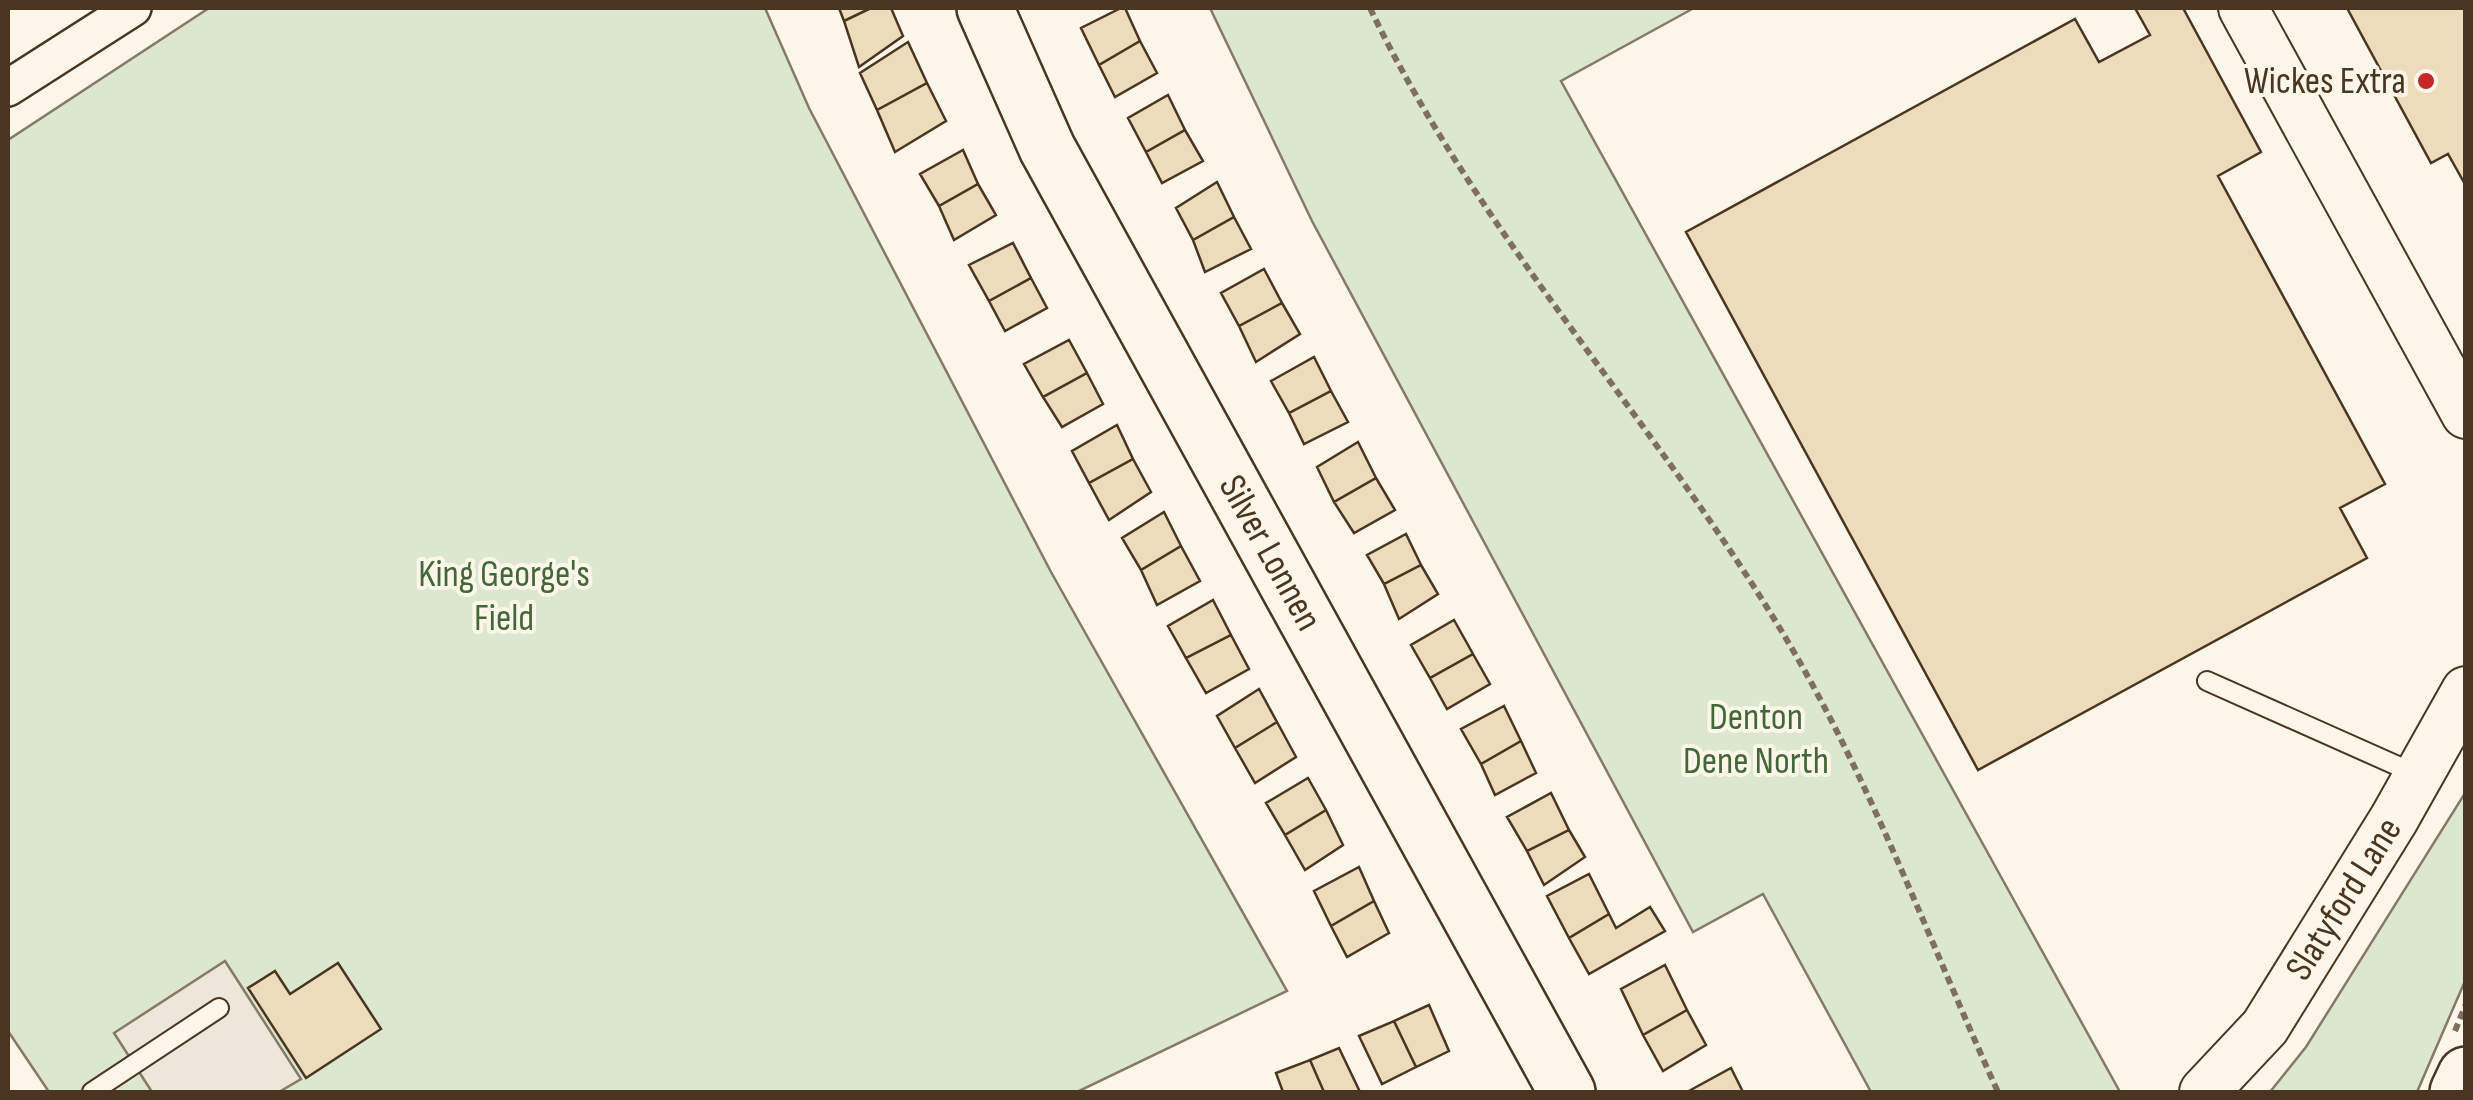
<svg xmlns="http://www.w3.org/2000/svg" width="2473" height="1100" font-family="'Sofia Sans Condensed',sans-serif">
  <rect width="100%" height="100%" fill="#fbf6e9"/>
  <path fill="#dce7d0" stroke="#887966" stroke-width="2.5" d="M209,8H765L809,108L1051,572L1287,991L1077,1092H49L8,1031V140Z
    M1210,8H1694L1561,81L2120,1092H1871L1763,894L1693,932L1312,221Z
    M2465,793V981L2417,1092H2270L2306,1047Z"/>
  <path fill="#ede7d9" stroke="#887966" stroke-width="2.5" d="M225,961L301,1079L279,1092H152L114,1033Z"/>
  <path fill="#ecdcbc" stroke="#4a3520" stroke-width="2.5" d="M839,8H871L844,21Z
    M871,8H891L903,36L859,67L844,21Z
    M1121,8H1125L1140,41L1099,65L1081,28Z
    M2135,8H2183L2261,152L2218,176L2385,484L2340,508L2367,558L1978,770L1686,232L2075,19L2099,62L2150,35Z
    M2347,8H2466V186L2448,154L2431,163Z
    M1140,41L1157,73L1115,97L1099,65Z
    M908,42L927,83L877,110L860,73Z
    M927,83L946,121L895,152L877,110Z
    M1168,95L1185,130L1146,152L1128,118Z
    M1185,130L1203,161L1162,183L1146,152Z
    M963,150L978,184L939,206L920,174Z
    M1217,182L1234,217L1193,240L1176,208Z
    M978,184L996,215L954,240L939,206Z
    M1234,217L1251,249L1205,272L1193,240Z
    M1013,243L1031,278L989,301L969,265Z
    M1264,269L1282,303L1239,326L1221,293Z
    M1031,278L1047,308L1005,331L989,301Z
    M1282,303L1300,334L1256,362L1239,326Z
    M1069,340L1087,373L1043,397L1024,364Z
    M1314,357L1331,391L1289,413L1271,381Z
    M1087,373L1103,404L1062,427L1043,397Z
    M1331,391L1348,422L1304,444L1289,413Z
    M1117,425L1133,459L1089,483L1072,451Z
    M1358,442L1376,478L1334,502L1317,467Z
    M1133,459L1151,492L1109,520L1089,483Z
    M1376,478L1395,510L1354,533L1334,502Z
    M1164,512L1181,546L1141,570L1122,538Z
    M1406,534L1421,565L1384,584L1367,555Z
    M1181,546L1200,581L1157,605L1141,570Z
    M1421,565L1438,594L1399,619L1384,584Z
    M1213,600L1231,635L1186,658L1168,626Z
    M1454,620L1473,654L1430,678L1411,645Z
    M1231,635L1249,669L1206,693L1186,658Z
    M1473,654L1490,684L1447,709L1430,678Z
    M1259,689L1277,722L1235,748L1217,716Z
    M1504,706L1521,741L1481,764L1461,729Z
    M1277,722L1296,757L1255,783L1235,748Z
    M1521,741L1536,773L1495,795L1481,764Z
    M1308,778L1326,810L1285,835L1266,803Z
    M1551,793L1569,830L1527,851L1507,817Z
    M1326,810L1343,845L1305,870L1285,835Z
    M1569,830L1585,857L1544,885L1527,851Z
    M1359,867L1374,901L1331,926L1314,891Z
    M1589,874L1609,914L1569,938L1547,896Z
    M1374,901L1389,933L1347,957L1331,926Z
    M1650,907L1665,931L1589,974L1569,938L1609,914L1616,928Z
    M338,963L381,1029L306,1078L248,988L275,971L290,994Z
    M1665,965L1687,1010L1643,1035L1621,989Z
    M1429,1005L1449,1051L1416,1067L1394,1021Z
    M1687,1010L1706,1045L1663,1071L1643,1035Z
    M1394,1021L1416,1067L1382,1084L1359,1036Z
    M1339,1048L1360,1092H1324L1310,1060Z
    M1310,1060L1324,1092H1283L1276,1073Z
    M1731,1068L1743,1092H1687Z"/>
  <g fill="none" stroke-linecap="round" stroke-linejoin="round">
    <defs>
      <path id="lane" d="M2207,681L2418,775
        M92,1092L219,1008"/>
      <path id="street" d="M8,88L133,8"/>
      <path id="secondary" d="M2243,8L2466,414
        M2204,1092L2265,1027L2394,819L2466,691"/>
      <path id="primary" d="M985,8L1047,148L1567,1092
        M2458,1092L2466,1075"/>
    </defs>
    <use href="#lane" stroke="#4a3520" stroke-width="22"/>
    <use href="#street" stroke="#4a3520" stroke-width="40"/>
    <use href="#secondary" stroke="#4a3520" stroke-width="52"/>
    <use href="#primary" stroke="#4a3520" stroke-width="60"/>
    <path stroke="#7f6f5c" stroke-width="6" stroke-dasharray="8 5" stroke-linecap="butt" d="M1370,8C1482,242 1669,435 1798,659C1876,795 1933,950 1998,1092
      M2455,1031L2466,1004"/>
    <use href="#lane" stroke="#fbf6e9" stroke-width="18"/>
    <use href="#street" stroke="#fbf6e9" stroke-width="35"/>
    <use href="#secondary" stroke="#fbf6e9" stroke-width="48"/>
    <use href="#primary" stroke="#fbf6e9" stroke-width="55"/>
  </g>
  <circle fill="#c62828" stroke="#fbf6e9" stroke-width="4" cx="2426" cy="81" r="10"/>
  <g text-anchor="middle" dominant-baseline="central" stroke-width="8" stroke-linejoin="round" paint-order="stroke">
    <g font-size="38" fill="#4a3520" stroke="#fbf6e9" text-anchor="end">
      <text x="2406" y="81">Wickes Extra</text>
    </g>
    <g font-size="38" fill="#4a3520" stroke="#fbf6e9">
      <text transform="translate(1270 553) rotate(61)">Silver Lonnen</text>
      <text transform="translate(2344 899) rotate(-58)">Slatyford Lane</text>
    </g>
    <g font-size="38" fill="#436837" stroke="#fbf6e9">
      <text x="504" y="574">King George's<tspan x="504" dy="44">Field</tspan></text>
      <text x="1756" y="717">Denton<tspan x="1756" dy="44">Dene North</tspan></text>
    </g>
  </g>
  <rect width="2473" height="1100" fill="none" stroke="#4a3520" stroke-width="20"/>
</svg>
